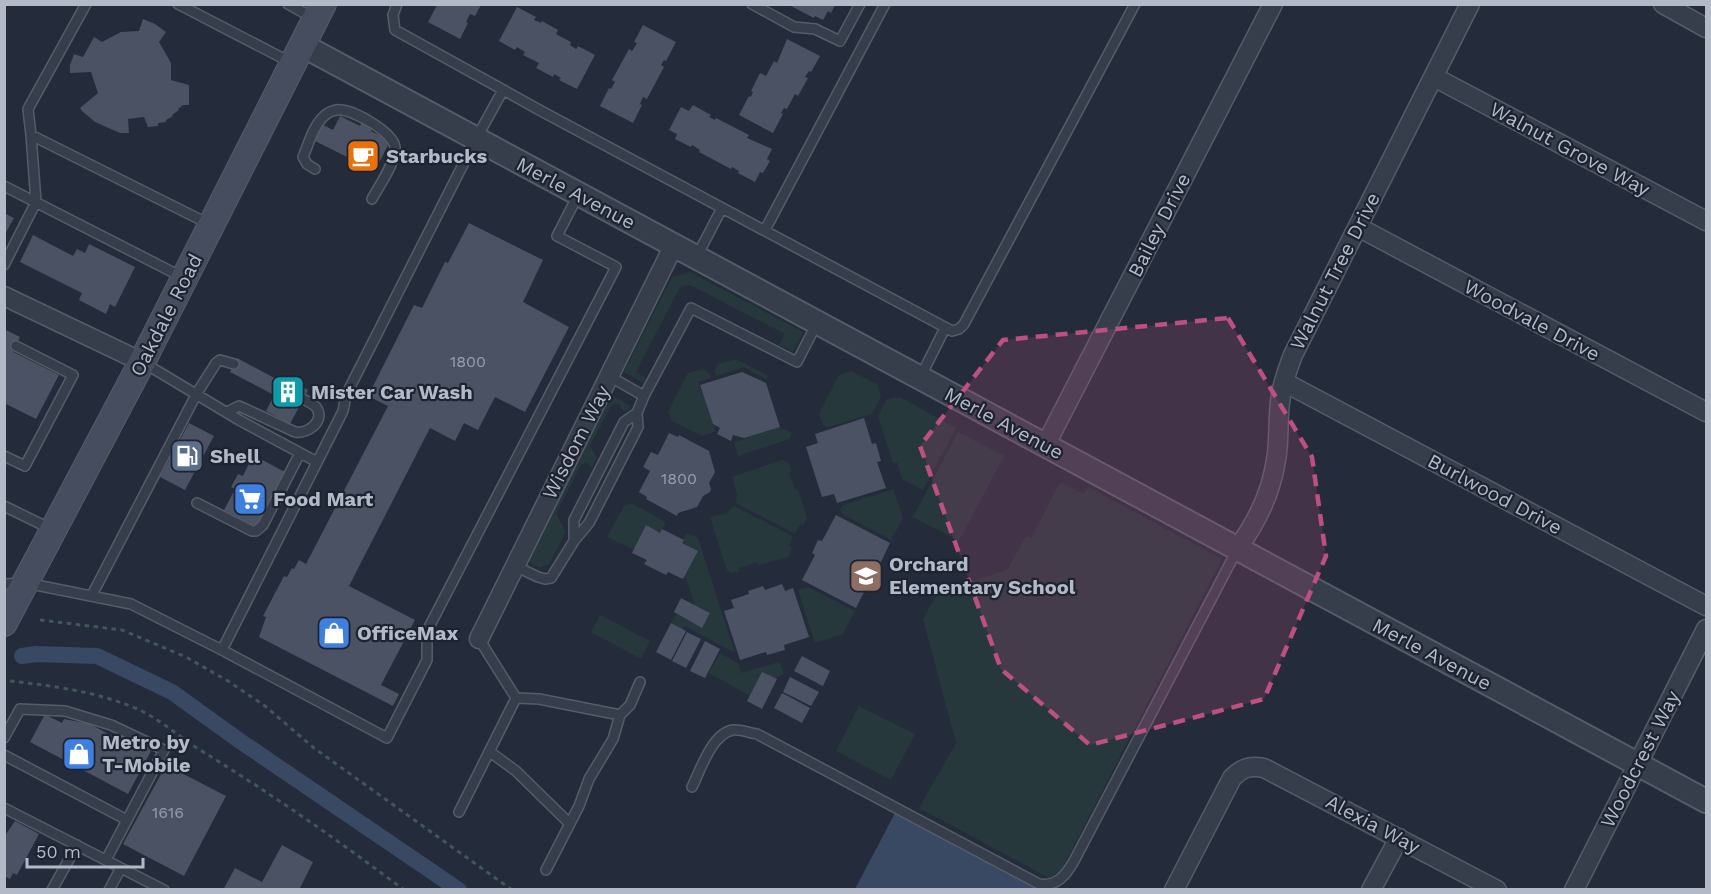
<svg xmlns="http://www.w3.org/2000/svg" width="1711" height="894" font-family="'Work Sans',sans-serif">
  <rect width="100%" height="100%" fill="#242c3b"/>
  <path fill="#26383c" d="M690,272L803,332L793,352L779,345L785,334L690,285L680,287L636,372L646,378L643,383L624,372L672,277Z
    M736,359L768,376L766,379L744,367L716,376L714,371L718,364Z
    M703,369L709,373L711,378L698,382L716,431L703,436L671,420L668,412L688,373Z
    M851,371L877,384L881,396L872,414L827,427L823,425L819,414L839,375Z
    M612,395L631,406L625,413L618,403L611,406L590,446L597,458L592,468L586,462L581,465L556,514L566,532L549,564L539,568L527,561Z
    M900,397L956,428L923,490L902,479L897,462L893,463L878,416L887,399Z
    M780,427L792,433L789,439L738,456L734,442Z
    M958,432L1004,456L959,541L913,517Z
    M782,460L788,462L792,471L789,473L795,489H798L807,518L803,526L800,524L795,534L736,503L737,494L732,477Z
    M1060,482L1084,494L1088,487L1222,559L1061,871L1049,878L919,808L956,743L923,619L938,592L1007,570L1026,536L1031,538Z
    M893,489L903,518L891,540L842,514L840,509L844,505Z
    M631,503L666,522L660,533L646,526L634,550L607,537L624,506Z
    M734,506L793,536L789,546L792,548L788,557L759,565L757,562L739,568L740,571L732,573L727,571L710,517L727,513Z
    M687,533L698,538L735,653L685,626L682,630L671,623L676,614L702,627L710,613L695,605L685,575L697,551L682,543Z
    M808,587L855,611L843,634L815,643L798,590Z
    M600,615L650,641L641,659L591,632Z
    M720,653L738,663L741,673L779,662L784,673L750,696L709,673Z
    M859,706L915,734L891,780L836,751Z"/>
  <path fill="#394863" d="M895,813L1040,889H855Z"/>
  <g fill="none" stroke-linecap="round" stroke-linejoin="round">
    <path stroke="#394863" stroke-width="16" d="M22,656L36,654L97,656L172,692L240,741L459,890"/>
  </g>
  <path fill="#4a5264" d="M437,5L440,6L441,5H481L475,16L470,14L466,22L468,23L460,39L428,22Z
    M789,5H835L831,13L828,11L823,20L815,16L814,18Z
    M517,7L536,17L534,20L541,23L542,21L558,30L556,34L571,42L570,45L576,49L578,46L595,55L577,89L559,80L561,78L554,74L553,77L536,68L539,63L523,55L525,52L517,47L515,50L499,41Z
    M143,19L155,24L166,32L159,42L171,63V80L189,85V105H183L178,109L179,110L172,115L173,116L166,120V122L158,123V126L148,127L144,117L128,119L129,133H120L95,122L82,111L80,108L98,93L91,72L70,73V65L74,54L83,57L94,37L102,42L121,32L139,31Z
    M643,25L676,42L666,61L664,60L661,65L664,67L647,99L643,97L640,104L642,105L633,123L600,106L609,88L611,89L615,82L612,80L629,49L632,51L637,43L634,42Z
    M787,39L820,56L811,72L809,71L805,77L808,78L798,96L795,94L787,109L784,108L781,113L783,114L773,133L739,115L749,96L751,97L753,92L751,91L760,73L766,76L774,61L777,63Z
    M693,105L711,115L709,117L715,120L716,118L749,135L747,138L772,149L767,159L770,161L763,173L760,172L755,182L738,173L739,171L732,167L731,169L699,152L700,150L692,145L691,147L675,139L677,134L669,130L681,107L689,111Z
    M340,116L360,126L363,120L373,126L371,131L390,141L375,171L313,140L321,124L333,130Z
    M4,213L14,218L4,236Z
    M469,223L543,260L523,302L569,327L525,412L495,397L478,430L464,423L455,441L430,428L349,586L415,620L381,685L399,694L393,706L259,637L266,617L263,616L284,576L287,577L292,568L294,569L299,560L306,564L388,406L368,396L414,305L422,308L445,262L448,263Z
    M33,235L73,256L77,249L85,253L89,244L135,267L115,307L110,304L106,314L79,300L82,293L20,262Z
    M4,329L20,337L13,352L59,375L36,419L4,403Z
    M237,358L280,381L283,376L308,390L290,424L266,411L274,395L230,372Z
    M742,372L766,383L780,427L744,438L733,435L731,441L717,434L720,428L713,424L700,385Z
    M864,418L872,444L876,443L881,461L877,462L886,488L837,503L834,494L822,497L806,447L818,443L815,434Z
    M189,423L214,436L185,490L160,477Z
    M669,433L678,437L679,435L709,451L715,472L709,483L711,489L710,492L703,496L697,507L678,513L677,516L646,499L647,497L639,492L650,471L643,467L651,452L658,455Z
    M253,455L285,472L256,527L224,510L235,489L231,487L238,474L243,476Z
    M836,515L890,543L878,568L881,569L873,587L868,584L856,608L802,580L815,555L812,553L818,540L822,541Z
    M646,525L660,533L662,529L684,540L682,543L698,551L683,579L668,572L666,575L644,564L647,560L632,553Z
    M782,584L785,591L793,588L809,637L784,645L785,650L767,655L766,652L740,660L724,611L734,608L731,600L749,594L748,591L763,586L765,590Z
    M681,598L710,613L702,628L674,612Z
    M671,623L686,631L671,660L656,652Z
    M687,632L701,639L686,668L672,661Z
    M705,641L720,649L705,678L690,671Z
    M802,656L830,671L823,686L794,671Z
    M762,672L777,679L762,709L747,701Z
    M790,677L819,692L811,706L783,692Z
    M782,693L810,708L802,723L774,708Z
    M46,715L62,723L64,719L90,724L116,738L118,734L151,751L128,794L30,742L44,716Z
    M166,765L226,796L184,876L123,844Z
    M15,821L39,834L17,875L13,873L10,879L4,876V837Z
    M282,845L313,862L299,890H223L235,868L262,882Z"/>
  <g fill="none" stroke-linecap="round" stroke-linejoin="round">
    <defs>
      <path id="service" d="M86,4L28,109L31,135L209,224
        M178,4L290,62
        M288,4L315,19
        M397,4L393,15L395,30L543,112L952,331L959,329L964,324L1135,4
        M752,4L794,27L815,29L840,41L860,4
        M315,169L307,164L303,157C309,143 314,122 328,113C332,111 337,109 341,110C355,111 395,133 395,148C396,162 379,186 372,199
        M4,186L182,277
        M765,230L885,4
        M697,256L722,208
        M4,265L36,202L31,135
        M144,363L239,420L317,462
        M609,376L644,396L691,308L797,362L817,323
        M920,378L945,328
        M227,412L239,406L295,432C308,434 326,421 316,407C313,404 307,401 303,399
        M4,456L25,466L73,375L16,346
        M197,503L252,531H256L263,525L300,453
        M4,506L51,529
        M574,541V520L624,422L637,413
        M515,566L538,577L545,579L551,578L574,541L589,523L638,427L637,413L644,396
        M4,584L26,583L131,604L222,650L343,411L346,395L476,139L503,90
        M92,595L197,393L216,363L220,360L234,364
        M479,639L516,698L539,699L620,715L630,705L640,682
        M222,650L387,738L427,660V631L616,267L557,236L578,195
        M4,738L20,709L65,711L111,725L164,750L106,860
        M490,752L516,771L570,824
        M4,755L127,820
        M692,787C700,771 712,733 733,730C740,729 749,733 757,734L1039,884C1057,887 1066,875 1074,861L1237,550
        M4,808L164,890
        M459,812L516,698
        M546,870L579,806L589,779L613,739L620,715
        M52,890L77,845
        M109,890L121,868"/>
      <path id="minor" d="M1663,4L1706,28
        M1434,77L1706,221
        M1358,227L1706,412
        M4,296L142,362
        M1284,382L1706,606
        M1045,446L1273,4
        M1237,549C1257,522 1271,494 1276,460C1280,439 1277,417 1281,395C1283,381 1288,368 1293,355L1470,4
        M479,639L674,245
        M1174,890L1232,778C1242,768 1250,765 1264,768L1497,890
        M1371,890L1399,838
        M1574,890L1706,629"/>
      <path id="tertiary" d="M302,45L1706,801"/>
      <path id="secondary" d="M4,623L142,362L323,4"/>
    </defs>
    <use href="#service" stroke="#555c69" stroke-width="12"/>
    <use href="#minor" stroke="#555c69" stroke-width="21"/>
    <use href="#tertiary" stroke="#555c69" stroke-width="26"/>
    <use href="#secondary" stroke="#555c69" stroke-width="28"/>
    <path stroke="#435559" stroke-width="3" stroke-dasharray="4.5 4.5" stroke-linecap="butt" d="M40,620L122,630L186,657L228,681L265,706L314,748L512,890
      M10,681C53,686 94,691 135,708C159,718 178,736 200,750C270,793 338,840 404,890"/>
    <use href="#service" stroke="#373e4b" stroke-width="9"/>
    <use href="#minor" stroke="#373e4b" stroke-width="18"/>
    <use href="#tertiary" stroke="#373e4b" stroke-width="22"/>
    <use href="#secondary" stroke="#464d5e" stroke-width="26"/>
  </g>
  <path fill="#bd5081" fill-opacity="0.2" stroke="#bd5081" stroke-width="4.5" stroke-dasharray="12 8" stroke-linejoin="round" d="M1228,318L1312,457L1326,556L1264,699L1090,745L1001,669L920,446L1003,340Z"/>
  <defs>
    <symbol id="cafe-square" viewBox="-11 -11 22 22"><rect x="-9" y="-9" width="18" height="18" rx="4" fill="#e8710a" stroke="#1d2330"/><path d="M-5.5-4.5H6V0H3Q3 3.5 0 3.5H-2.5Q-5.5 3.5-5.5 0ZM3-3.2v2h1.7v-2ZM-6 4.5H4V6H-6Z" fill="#fff"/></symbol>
    <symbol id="building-square" viewBox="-11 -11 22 22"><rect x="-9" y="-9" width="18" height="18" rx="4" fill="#0f9aa8" stroke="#1d2330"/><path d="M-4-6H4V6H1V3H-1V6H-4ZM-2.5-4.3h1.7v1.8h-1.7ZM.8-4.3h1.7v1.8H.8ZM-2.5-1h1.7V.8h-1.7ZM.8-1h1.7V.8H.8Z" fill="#fff"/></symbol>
    <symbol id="fuel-square" viewBox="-11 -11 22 22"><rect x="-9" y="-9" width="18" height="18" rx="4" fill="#5c6f8a" stroke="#1d2330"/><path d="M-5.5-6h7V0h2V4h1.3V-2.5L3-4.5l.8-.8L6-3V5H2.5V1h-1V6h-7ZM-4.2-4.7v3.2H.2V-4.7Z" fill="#fff"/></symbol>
    <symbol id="supermarket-square" viewBox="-11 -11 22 22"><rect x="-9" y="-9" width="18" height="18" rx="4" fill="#3f7fe0" stroke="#1d2330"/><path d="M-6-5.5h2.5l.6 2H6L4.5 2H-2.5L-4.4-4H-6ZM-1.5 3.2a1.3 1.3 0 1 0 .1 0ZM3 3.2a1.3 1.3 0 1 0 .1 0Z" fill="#fff"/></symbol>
    <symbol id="school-square" viewBox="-11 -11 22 22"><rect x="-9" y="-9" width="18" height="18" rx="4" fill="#8d6e63" stroke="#1d2330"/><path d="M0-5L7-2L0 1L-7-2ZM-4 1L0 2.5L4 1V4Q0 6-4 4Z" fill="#fff"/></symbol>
    <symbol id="shop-square" viewBox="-11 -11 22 22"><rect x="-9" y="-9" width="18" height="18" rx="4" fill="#3f7fe0" stroke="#1d2330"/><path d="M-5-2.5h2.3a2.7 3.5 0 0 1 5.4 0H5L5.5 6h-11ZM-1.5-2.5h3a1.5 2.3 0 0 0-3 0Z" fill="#fff"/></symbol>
  </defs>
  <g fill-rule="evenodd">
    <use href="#cafe-square" x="344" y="137" width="38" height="38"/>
    <use href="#building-square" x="269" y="373" width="38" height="38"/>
    <use href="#fuel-square" x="168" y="437" width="38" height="38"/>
    <use href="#supermarket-square" x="231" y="480" width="38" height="38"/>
    <use href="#school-square" x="847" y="557" width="38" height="38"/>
    <use href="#shop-square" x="315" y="614" width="38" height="38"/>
    <use href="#shop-square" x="60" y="735" width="38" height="38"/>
  </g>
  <g text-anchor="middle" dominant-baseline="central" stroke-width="4.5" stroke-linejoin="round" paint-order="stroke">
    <g font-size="16" fill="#999fae">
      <text x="468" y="361">1800</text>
      <text x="679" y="478">1800</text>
      <text x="168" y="812">1616</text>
    </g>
    <g font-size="20" fill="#b3b9c7" stroke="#1d2330">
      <text transform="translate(1570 149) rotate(28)">Walnut Grove Way</text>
      <text transform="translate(576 193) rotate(28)">Merle Avenue</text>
      <text transform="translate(1159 225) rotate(-63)">Bailey Drive</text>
      <text transform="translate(1335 271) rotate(-63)">Walnut Tree Drive</text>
      <text transform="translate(166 315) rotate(-63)">Oakdale Road</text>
      <text transform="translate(1532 320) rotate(28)">Woodvale Drive</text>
      <text transform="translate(1004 423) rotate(28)">Merle Avenue</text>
      <text transform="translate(576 442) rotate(-63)">Wisdom Way</text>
      <text transform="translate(1495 494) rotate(28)">Burlwood Drive</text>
      <text transform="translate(1432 654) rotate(28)">Merle Avenue</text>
      <text transform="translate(1640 759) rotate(-63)">Woodcrest Way</text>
      <text transform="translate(1373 824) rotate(28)">Alexia Way</text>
    </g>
    <g font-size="20" font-weight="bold" fill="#b3b9c7" stroke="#1d2330" text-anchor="start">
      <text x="386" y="156">Starbucks</text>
      <text x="311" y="392">Mister Car Wash</text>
      <text x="210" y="456">Shell</text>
      <text x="273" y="499">Food Mart</text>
      <text x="889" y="564">Orchard<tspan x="889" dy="23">Elementary School</tspan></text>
      <text x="357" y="633">OfficeMax</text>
      <text x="102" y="742">Metro by<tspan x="102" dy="23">T-Mobile</tspan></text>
    </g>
  </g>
  <rect width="1711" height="894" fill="none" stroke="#b3b9c7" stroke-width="12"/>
  <path d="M27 858v9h116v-9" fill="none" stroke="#b3b9c7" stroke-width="3"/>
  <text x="36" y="858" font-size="18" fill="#b3b9c7" stroke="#1d2330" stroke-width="4.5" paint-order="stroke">50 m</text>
</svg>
